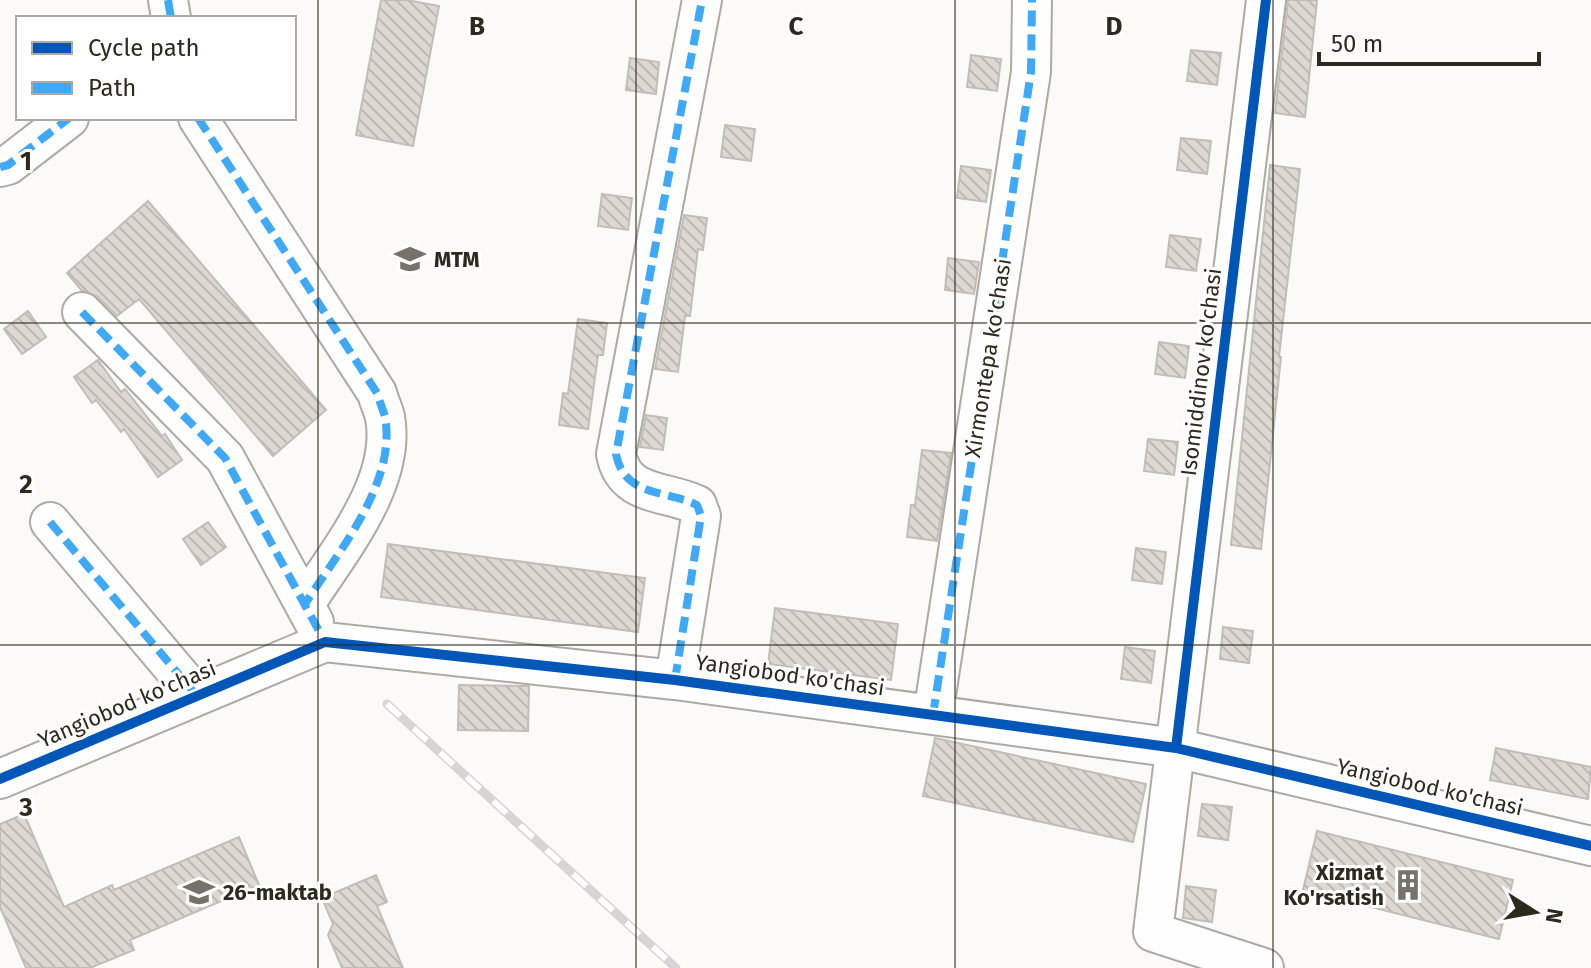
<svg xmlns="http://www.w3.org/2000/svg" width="1591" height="968" font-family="'Fira Sans',sans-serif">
  <defs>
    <pattern id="building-back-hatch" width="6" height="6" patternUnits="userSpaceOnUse" patternTransform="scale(2)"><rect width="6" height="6" fill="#ded8d3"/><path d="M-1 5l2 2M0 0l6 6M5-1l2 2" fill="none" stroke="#bfb9b5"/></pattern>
  </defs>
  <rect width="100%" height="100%" fill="#fbfaf7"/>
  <path fill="url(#building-back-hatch)" stroke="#c3bdb9" stroke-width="2" d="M381,0H407L439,6L413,146L356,135Z
    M1288,0H1317L1305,117L1275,113Z
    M1191,50L1221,53L1217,85L1187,81Z
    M971,55L1001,59L997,91L967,87Z
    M630,58L659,62L656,94L626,90Z
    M725,125L755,129L751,161L721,157Z
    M1181,138L1211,141L1207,174L1177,170Z
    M1270,165L1300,169L1279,357H1281L1261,549L1231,545Z
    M961,166L991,170L986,202L957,198Z
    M602,194L632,198L628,230L598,226Z
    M148,201L326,410L273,456L139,299L117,316L97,296L82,291L67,273Z
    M684,215L707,218L703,250L698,249L690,316H685L678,372L655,369Z
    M1170,235L1201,239L1196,271L1166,267Z
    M948,258L979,262L974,294L945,290Z
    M28,311L46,337L22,354L4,329Z
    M578,319L607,323L603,355H598L588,429L559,425L563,393L568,394Z
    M1159,342L1189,346L1185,378L1155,374Z
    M98,360L121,392L125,389L162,436L165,434L182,460L158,477L124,429L121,432L96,400L92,403L74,377Z
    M646,415L667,418L663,450L640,447Z
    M1148,439L1178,442L1174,475L1144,471Z
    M922,450L951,453L937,541L907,537L911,505H915Z
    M208,522L226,547L201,565L183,539Z
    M388,544L645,578L638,632L381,597Z
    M1136,548L1166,552L1162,584L1132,580Z
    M775,608L898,624L891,680L768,664Z
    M1223,627L1253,631L1249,663L1220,659Z
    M1125,647L1155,651L1151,683L1121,679Z
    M459,685L529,686L528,731L458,730Z
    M935,738L1146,784L1133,842L923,796Z
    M1496,748L1591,767L1588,799L1490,780Z
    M1202,804L1232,807L1228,840L1198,836Z
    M24,814L64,907L112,885L114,890L239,837L259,885L130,940L134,950L90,968H26L0,907V824Z
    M1317,831L1513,880L1499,939L1303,890Z
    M376,875L387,902L377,906L403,968H342L328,935L333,924L322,898Z
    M1186,886L1216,890L1212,922L1183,918Z"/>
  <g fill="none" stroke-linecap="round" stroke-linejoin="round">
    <defs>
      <path id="minor" d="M168,0L171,18
        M198,118L377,393C379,401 383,409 385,417C397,483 338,552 305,604
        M0,167L8,165L69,118
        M82,312L225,458L314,622
        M50,522L197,696
        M675,680L701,516L697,505C666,490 624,497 616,454L702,0
        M933,715L1031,72L1032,0
        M0,779L325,642L675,680L1176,748L1591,846
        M1264,968L1153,932L1266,0"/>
    </defs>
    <use href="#minor" stroke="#adaaa4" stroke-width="42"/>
    <use href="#minor" stroke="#fefefe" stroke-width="38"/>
    <defs>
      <path id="rail" d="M387,704L676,968"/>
    </defs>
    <use href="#rail" stroke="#d6d5d4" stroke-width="9"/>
    <use href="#rail" stroke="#fff" stroke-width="6" stroke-dasharray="18" stroke-linecap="butt"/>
    <path stroke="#3fa9f5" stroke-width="8" stroke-dasharray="16 8" stroke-linecap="butt" d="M168,0L171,18
      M198,118L377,393C379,401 383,409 385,417C397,483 338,552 305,604
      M0,167L8,165L69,118
      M82,312L225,458L325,642
      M50,522L197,696
      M675,680L701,516L697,505C666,490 624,497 616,454L702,0
      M933,715L1031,72L1032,0"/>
    <defs>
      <path id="cycleway" d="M1176,748L1266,0
        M0,779L325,642L675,680L1176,748L1591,846"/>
    </defs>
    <use href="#cycleway" stroke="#fff" stroke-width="15"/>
    <use href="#cycleway" stroke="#0057b8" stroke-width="10"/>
  </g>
  <path fill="none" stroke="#2e291d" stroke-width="2" stroke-opacity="0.55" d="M318,0V968M636,0V968M955,0V968M1273,0V968M0,323H1591M0,645H1591"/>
  <defs>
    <symbol id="school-bare" viewBox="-9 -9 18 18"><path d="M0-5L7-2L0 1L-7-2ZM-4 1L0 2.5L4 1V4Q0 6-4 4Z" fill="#767269" stroke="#fff" stroke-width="2.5" paint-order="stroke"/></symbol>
    <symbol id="building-bare" viewBox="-9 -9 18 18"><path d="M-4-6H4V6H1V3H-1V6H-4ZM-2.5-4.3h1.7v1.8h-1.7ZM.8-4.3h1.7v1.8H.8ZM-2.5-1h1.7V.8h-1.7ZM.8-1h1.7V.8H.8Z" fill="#767269" stroke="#fff" stroke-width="2.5" paint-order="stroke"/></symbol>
  </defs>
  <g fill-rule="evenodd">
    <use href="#school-bare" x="388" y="237" width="44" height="44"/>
    <use href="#building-bare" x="1386" y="863" width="44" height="44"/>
    <use href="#school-bare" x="177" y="870" width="44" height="44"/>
  </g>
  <g text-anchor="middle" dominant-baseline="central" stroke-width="6" stroke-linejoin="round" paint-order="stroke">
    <g font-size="22" font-weight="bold" fill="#2e291d" stroke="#fff" text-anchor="start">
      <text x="434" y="259">MTM</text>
      <text x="1384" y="872" text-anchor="end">Xizmat<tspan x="1384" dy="25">Ko'rsatish</tspan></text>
      <text x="223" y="892">26-maktab</text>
    </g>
    <g font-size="22" fill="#2e291d" stroke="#fff">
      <text transform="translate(988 358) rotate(-81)">Xirmontepa ko'chasi</text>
      <text transform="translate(1201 372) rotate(-83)">Isomiddinov ko'chasi</text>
      <text transform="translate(790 675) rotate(8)">Yangiobod ko'chasi</text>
      <text transform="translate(127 704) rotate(-23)">Yangiobod ko'chasi</text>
      <text transform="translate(1430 787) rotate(13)">Yangiobod ko'chasi</text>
    </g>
  </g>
  <g font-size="26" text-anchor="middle" font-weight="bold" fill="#2e291d" stroke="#fff" stroke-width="6" stroke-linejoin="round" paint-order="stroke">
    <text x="477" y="35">B</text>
    <text x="796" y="35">C</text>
    <text x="1114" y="35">D</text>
    <text x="26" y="170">1</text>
    <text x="26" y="493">2</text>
    <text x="26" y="816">3</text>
  </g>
  <rect x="16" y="16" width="280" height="104" fill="#ffffff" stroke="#aba9a5" stroke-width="2"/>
  <rect x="32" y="42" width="40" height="12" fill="#0057b8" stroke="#aba9a5" stroke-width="2"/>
  <text x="88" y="56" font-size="24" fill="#2e291d">Cycle path</text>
  <rect x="32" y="82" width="40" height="12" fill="#3fa9f5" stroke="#aba9a5" stroke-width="2"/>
  <text x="88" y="96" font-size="24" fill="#2e291d">Path</text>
  <g transform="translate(1535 912) rotate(101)" stroke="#ffffff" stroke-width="6" paint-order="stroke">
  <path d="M0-6L14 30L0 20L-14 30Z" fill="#2e291d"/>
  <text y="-12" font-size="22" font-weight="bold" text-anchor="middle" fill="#2e291d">N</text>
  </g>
  <path d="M1319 52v12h220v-12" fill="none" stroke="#2e291d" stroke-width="4"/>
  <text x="1331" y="52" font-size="24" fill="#2e291d" stroke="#ffffff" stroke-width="6" paint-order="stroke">50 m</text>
</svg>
